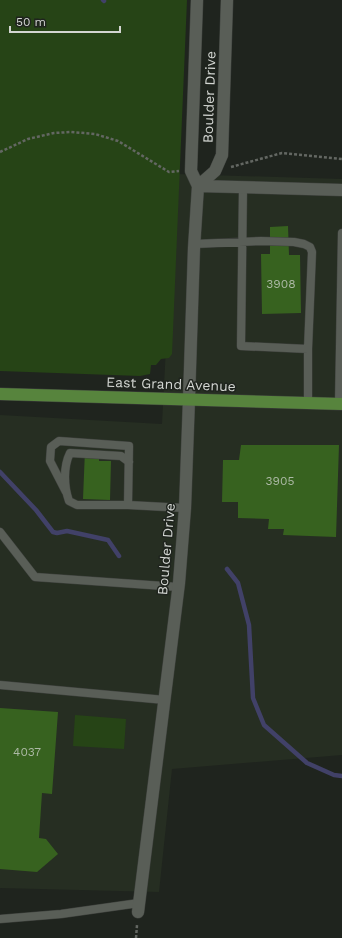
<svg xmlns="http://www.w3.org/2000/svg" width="342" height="938" font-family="'Work Sans',sans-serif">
  <rect width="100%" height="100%" fill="#1f241e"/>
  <path fill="#262e22" d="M175,174L342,179V755L172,769L159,892L0,888V415L162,424Z"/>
  <path fill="#264416" d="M0,0H187L172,354L169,358L161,359L156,365H151L150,374L140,376L0,371Z
    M75,715L126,719L124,749L73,746Z"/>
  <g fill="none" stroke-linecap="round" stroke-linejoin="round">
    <path stroke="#414168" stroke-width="4.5" d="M103,0L104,1
      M0,472L36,510L53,532L57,533L67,531L108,540L119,556
      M227,569L238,583L249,625L253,698L264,725L307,763L334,775L342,776"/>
  </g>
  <path fill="#37621f" d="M288,226L289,255H300L301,313L262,314L261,254H270V227Z
    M241,445H339L336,537L283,535L284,529H268L269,519L238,518V502H222L223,460H239Z
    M85,450L99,451V461H111L110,500L83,499Z
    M0,708L58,712L52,794L42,793L39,838L46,839L58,854L37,872L0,869Z"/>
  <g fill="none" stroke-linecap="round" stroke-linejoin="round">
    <defs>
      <path id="service" d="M243,187L241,346L308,349V403
        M195,244L261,241L294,242L304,244L310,247L312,252L308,349
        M339,404L342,233
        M66,492L50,461L51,447L59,441L129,446L128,505L185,508
        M128,505H77L69,501C64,487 63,467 70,453L121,456L129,462
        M0,532L35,577L178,587
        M0,685L165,700
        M0,919L61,914L139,903"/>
      <path id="minor" d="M138,912L179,583L185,508L189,399"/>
      <path id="tertiary" d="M198,186L215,171L222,155L227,0
        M198,186L342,190
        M189,399L194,248L198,186L191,171L197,0"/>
      <path id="primary" d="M0,394L342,404"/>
    </defs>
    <use href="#service" stroke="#3e413d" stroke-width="9"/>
    <use href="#minor" stroke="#3e413d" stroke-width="13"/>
    <use href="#tertiary" stroke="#3e413d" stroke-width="13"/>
    <use href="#primary" stroke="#3e413d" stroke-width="13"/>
    <path stroke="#636762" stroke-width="2.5" stroke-dasharray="3 2" stroke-linecap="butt" d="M0,152L28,139L54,133L71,132L95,134L118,141L169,172L179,171
      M231,167L282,153L342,159
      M136,938L137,925"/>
    <use href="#service" stroke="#595e57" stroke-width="8"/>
    <use href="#minor" stroke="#595e57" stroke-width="12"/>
    <use href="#tertiary" stroke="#595e57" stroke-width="12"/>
    <use href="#primary" stroke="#57843d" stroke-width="12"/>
  </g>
  <g text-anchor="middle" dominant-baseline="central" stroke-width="3" stroke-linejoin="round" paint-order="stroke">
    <g font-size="12" fill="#acb9a5">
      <text x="281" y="284">3908</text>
      <text x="280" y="481">3905</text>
      <text x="27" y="752">4037</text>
    </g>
    <g font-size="14" fill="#d3d6d2" stroke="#1f241e">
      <text transform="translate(209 97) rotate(-88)">Boulder Drive</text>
      <text transform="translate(171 384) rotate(2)">East Grand Avenue</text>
      <text transform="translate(166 549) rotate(-85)">Boulder Drive</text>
    </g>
  </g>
  <path d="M10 26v6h110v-6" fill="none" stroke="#d3d6d2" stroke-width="2"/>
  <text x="16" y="26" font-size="12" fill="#d3d6d2" stroke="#1f241e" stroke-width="3" paint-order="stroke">50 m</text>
</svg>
